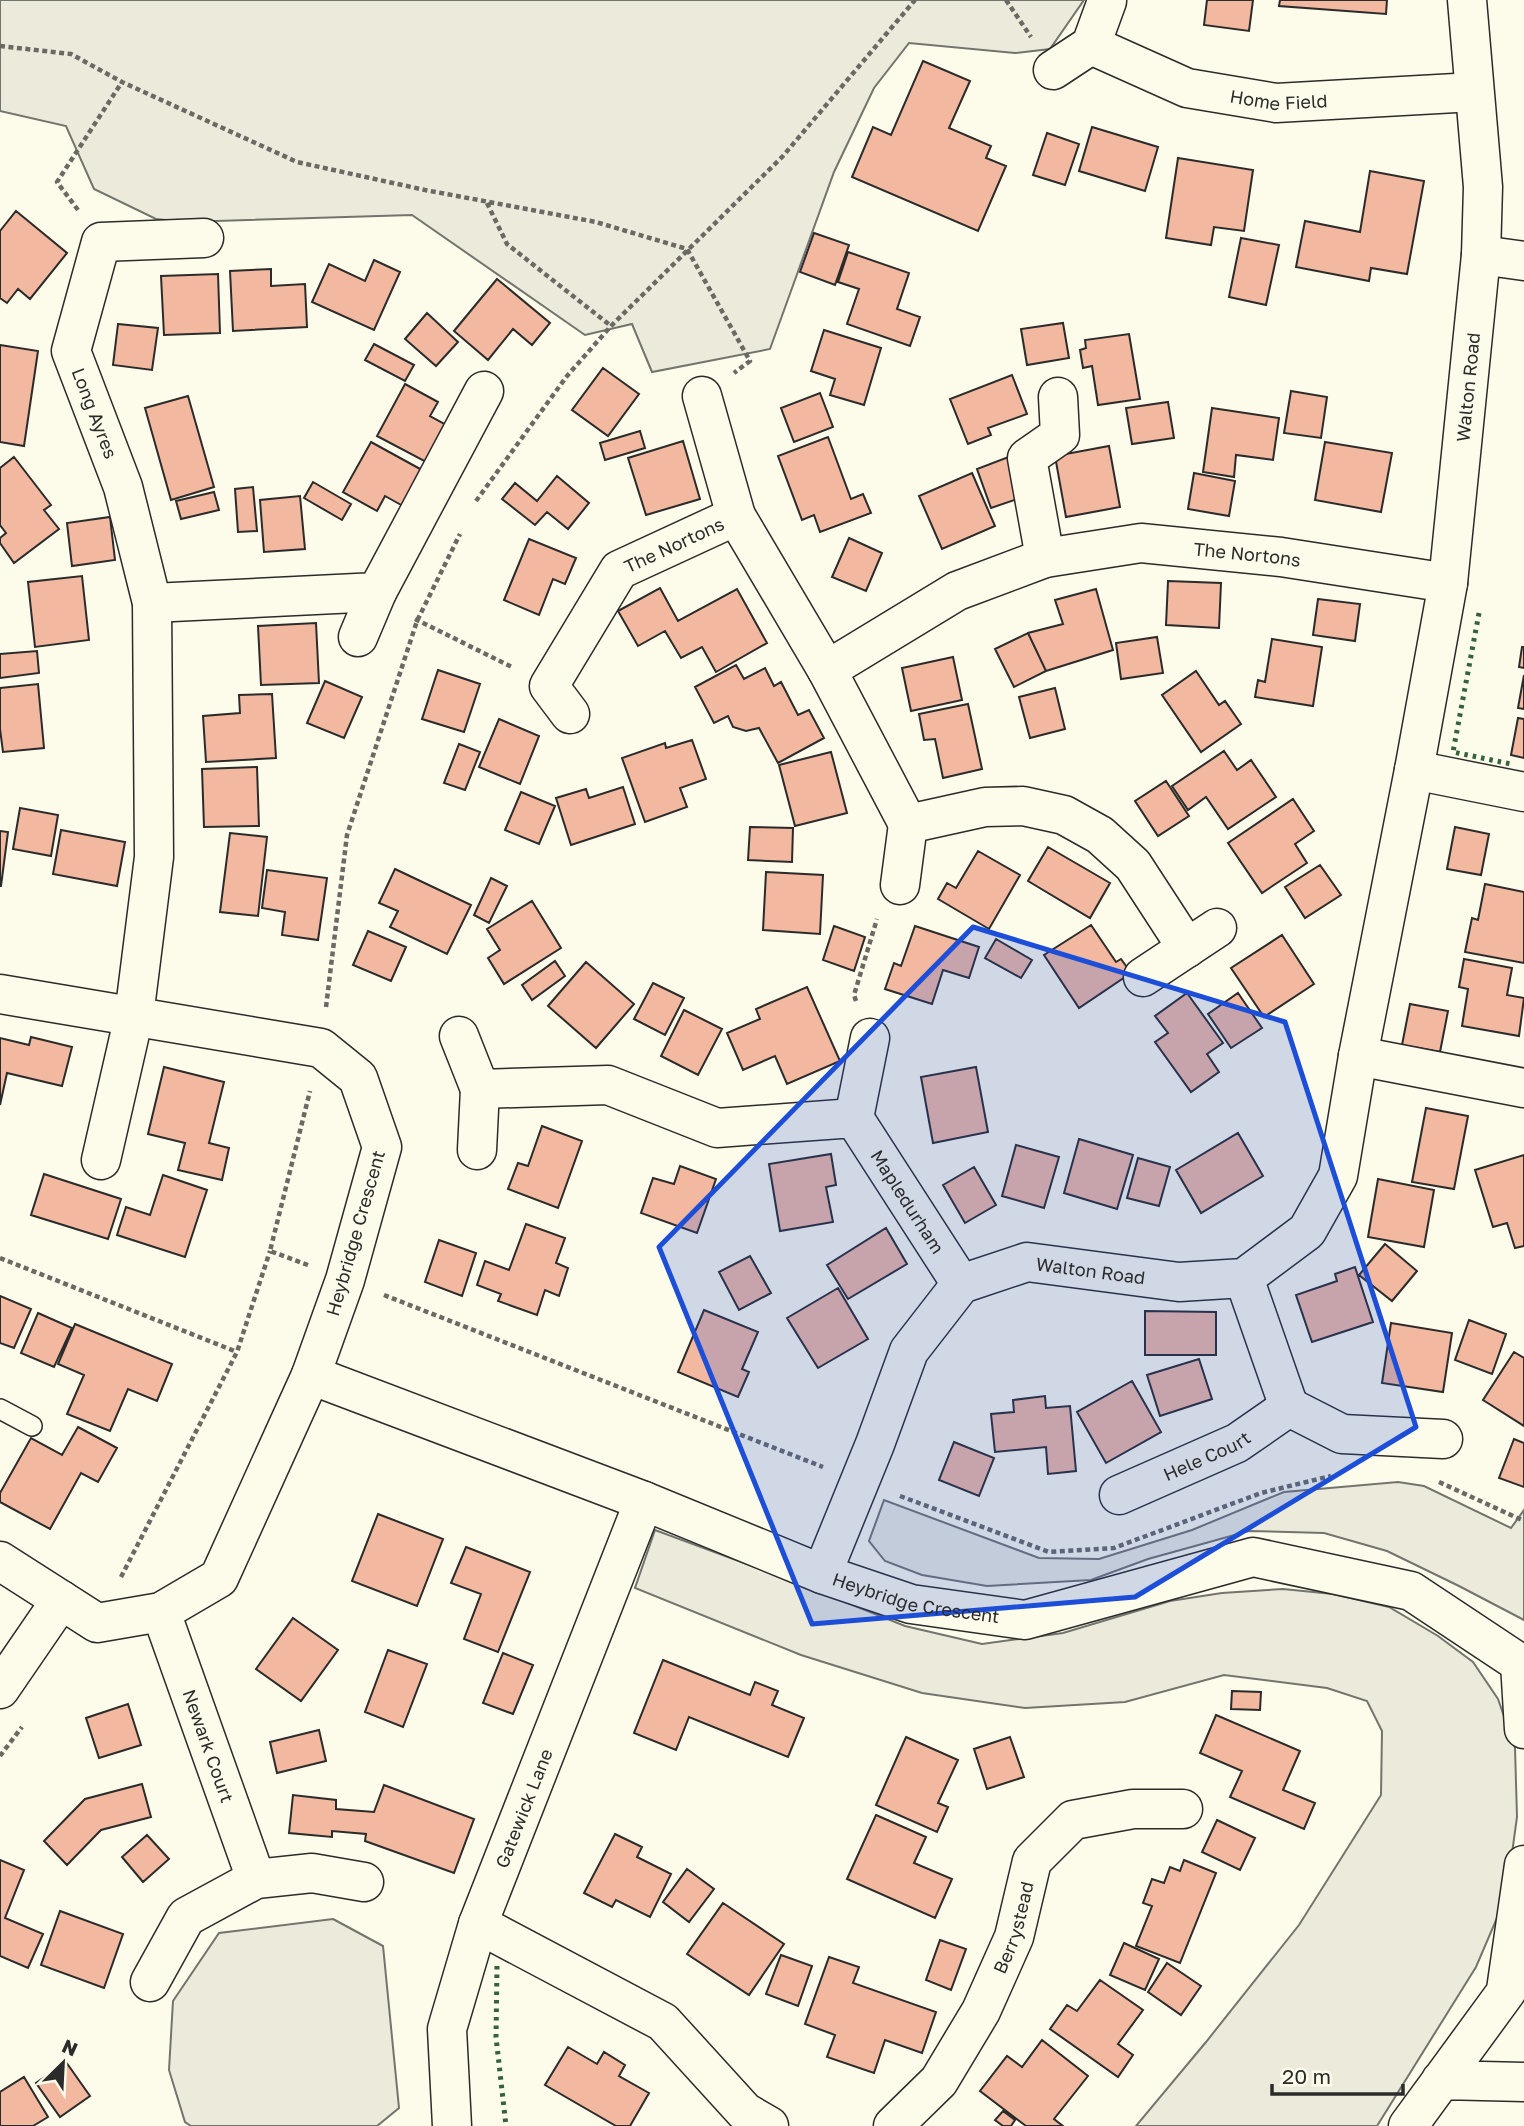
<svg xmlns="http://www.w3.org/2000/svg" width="1524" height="2126" font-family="'Golos Text',sans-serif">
  <rect width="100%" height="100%" fill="#fdfbea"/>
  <path fill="#ecebdb" stroke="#74746e" stroke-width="2" d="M0,0H1084L1050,49L1015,53L909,43L874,88L834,172L770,349L652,372L632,324L585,335L412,215L184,222L156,219L94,189L66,126L0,111Z
    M1398,1482L1424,1486L1511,1528L1524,1510V1620L1459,1586L1387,1551L1324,1533L1249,1531L1148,1559L1091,1580L987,1586L922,1575L885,1561L869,1541L884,1500L1039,1558L1099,1559L1192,1530L1284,1492Z
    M655,1530L803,1585L905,1626L982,1644L1063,1633L1170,1601L1222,1593L1283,1589L1333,1594L1389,1607L1438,1636L1473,1662L1498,1699L1515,1748L1517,1817L1506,1897L1476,1967L1377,2126H1136L1206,2042L1299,1925L1381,1795L1382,1731L1367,1701L1327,1688L1224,1675L1125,1702L1025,1708L922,1693L801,1655L635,1588Z
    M333,1919L383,1946L399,2108L377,2126H191L185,2122L169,2070L173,2001L219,1933Z"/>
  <path fill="#f2b8a0" stroke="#2b2b2b" stroke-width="2" d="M1207,0H1253L1249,31L1204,25Z
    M1280,0H1387L1386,14L1279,6Z
    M923,61L970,81L949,128L991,146L986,158L1006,166L978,231L852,177L873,127L891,135Z
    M1092,127L1158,147L1145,191L1079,171Z
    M1047,133L1079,144L1065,185L1033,175Z
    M1178,158L1253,170L1244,231L1214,227L1211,245L1166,238Z
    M1370,171L1424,181L1407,274L1371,268L1369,281L1296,267L1305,221L1360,232Z
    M16,211L67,253L30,299L18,289L7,303L0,298V231Z
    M814,233L849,245L835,285L800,272Z
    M1241,238L1279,245L1266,305L1229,297Z
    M848,252L909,273L897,309L920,317L910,346L847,324L859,289L838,282Z
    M374,260L400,272L374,330L312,302L329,264L365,281Z
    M271,269V286L305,284L307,327L233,331L230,271Z
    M218,274L220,333L164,335L161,276Z
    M497,279L550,323L532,345L513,329L488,360L454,331Z
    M427,313L458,342L436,366L405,339Z
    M1063,323L1069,358L1027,365L1021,329Z
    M118,324L158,328L152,370L113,365Z
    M824,330L881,348L864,405L830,395L835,379L811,371Z
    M1129,334L1140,399L1098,405L1092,366L1083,368L1080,350L1086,348L1085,340Z
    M374,344L414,365L405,381L365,360Z
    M0,345L38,351L24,446L0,442Z
    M603,368L639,394L608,436L572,410Z
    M1012,375L1027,414L988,428L991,435L968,444L950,399Z
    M405,384L438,402L430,416L448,426L428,463L377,436Z
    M1291,391L1327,397L1321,438L1284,433Z
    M820,393L833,427L794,442L781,408Z
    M188,396L214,487L171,500L145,408Z
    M1168,402L1174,438L1132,444L1126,408Z
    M1212,408L1279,418L1273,460L1236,455L1234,477L1203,472Z
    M640,431L645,448L605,460L600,443Z
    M828,437L851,499L863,494L871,513L820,532L814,515L802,520L778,456Z
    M683,441L700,499L646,515L628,458Z
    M371,442L422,470L403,506L385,496L377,511L343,492Z
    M1325,442L1392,453L1381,512L1315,500Z
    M1109,446L1120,507L1066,517L1055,456Z
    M1011,456L1026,496L991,508L977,469Z
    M14,457L51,505L44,510L59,529L14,563L0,543V538L6,533L0,525V468Z
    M972,473L995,526L942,549L919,496Z
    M1194,473L1235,481L1229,516L1188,509Z
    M557,476L589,503L568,529L547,512L535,525L502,499L515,483L537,501Z
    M313,482L351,504L342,520L304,498Z
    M253,487L257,531L238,532L235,489Z
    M214,492L219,510L181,519L176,501Z
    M300,496L305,549L264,552L260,500Z
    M110,517L115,560L72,566L67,523Z
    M849,538L882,553L866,591L832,577Z
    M529,539L576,558L565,584L553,579L539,615L504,600Z
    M82,576L89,640L35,647L28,582Z
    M1168,581L1221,583L1219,628L1166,625Z
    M660,588L678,621L737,589L767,643L716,672L702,647L681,658L665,631L638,646L618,611Z
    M1096,589L1113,650L1046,671L1028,633L1063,624L1055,600Z
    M1318,599L1360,604L1355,641L1313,635Z
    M316,623L319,683L261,685L258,626Z
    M1028,633L1046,671L1014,687L995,649Z
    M1157,637L1163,673L1121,679L1116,643Z
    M1272,639L1322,647L1313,706L1255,697L1258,680L1265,682Z
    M1522,647H1524V668L1519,667Z
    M37,651L39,673L0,678V654Z
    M953,657L962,700L911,711L902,668Z
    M736,665L744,679L765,668L774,686L781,682L798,715L809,710L824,738L778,763L759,728L746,731L733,727L728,716L714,723L695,687Z
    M438,670L480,684L464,732L422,719Z
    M1196,671L1219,705L1225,701L1241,724L1201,752L1162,695Z
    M1524,675V709L1518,708Z
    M325,681L362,697L344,738L307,723Z
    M38,684L44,748L3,752L0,729V688Z
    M1055,688L1065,729L1030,738L1019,697Z
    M272,694L276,758L206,762L203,716L240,713L239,695Z
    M968,704L982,769L943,778L935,739L924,740L919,714Z
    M1518,718L1524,719V758L1511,755Z
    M499,719L539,736L520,784L479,767Z
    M692,740L706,779L680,788L687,807L645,822L622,758L665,743L666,748Z
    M459,744L480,752L465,790L444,783Z
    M1224,751L1237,770L1251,760L1276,797L1228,829L1206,797L1188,810L1172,786Z
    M831,752L847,813L795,826L779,765Z
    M257,767L259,826L204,827L202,769Z
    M1166,781L1189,816L1158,836L1135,801Z
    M623,787L635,824L571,845L556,798L586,789L589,798Z
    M521,792L555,806L539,844L505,830Z
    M1293,799L1314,831L1295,844L1307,863L1262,893L1228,843Z
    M20,808L58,815L51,856L13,849Z
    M750,827L793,828L792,862L748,860Z
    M1455,827L1489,834L1481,875L1447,869Z
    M61,830L125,842L117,886L53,874Z
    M0,831L8,832L1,886H0Z
    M230,833L267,837L258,916L220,912Z
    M1048,847L1110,883L1090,918L1028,881Z
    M978,851L1020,875L989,929L938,899L947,883L956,888Z
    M1320,865L1341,895L1305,918L1285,887Z
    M395,869L471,905L447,954L390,927L398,911L379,903Z
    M267,870L327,878L318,940L282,935L285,912L262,908Z
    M766,872L823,875L820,934L763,930Z
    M491,878L507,886L489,923L474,915Z
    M1485,884L1524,892V963L1465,952L1472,918L1478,920Z
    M532,901L561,948L504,984L488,958L500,950L487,929Z
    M1091,925L1116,962L1121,959L1131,973L1079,1008L1044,955Z
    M834,926L865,937L854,971L823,960Z
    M915,926L979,947L969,978L943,970L932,1004L885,989L894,963L901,966Z
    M368,931L406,947L391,981L353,965Z
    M1282,935L1314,984L1264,1017L1231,968Z
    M996,939L1032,960L1021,978L985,958Z
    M1464,959L1512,968L1507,995L1524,998L1519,1036L1462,1026L1468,989L1459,987Z
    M555,961L565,976L532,1000L522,985Z
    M586,962L634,1004L596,1048L548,1006Z
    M653,983L684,998L665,1035L634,1019Z
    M807,987L840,1061L787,1084L775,1056L743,1070L727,1033L760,1019L756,1009Z
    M1187,993L1223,1043L1207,1054L1219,1072L1191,1092L1155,1042L1168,1033L1155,1016Z
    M1238,993L1262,1028L1231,1048L1208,1014Z
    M1410,1004L1448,1011L1440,1052L1402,1045Z
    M684,1010L722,1029L698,1075L661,1056Z
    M31,1037L72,1047L62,1086L7,1073L0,1105V1038L29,1045Z
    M164,1067L224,1082L209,1143L229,1148L222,1180L178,1170L185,1143L148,1134Z
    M976,1067L988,1132L933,1143L921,1077Z
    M1426,1108L1468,1116L1454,1189L1412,1182Z
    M542,1126L582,1141L558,1208L508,1189L518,1163L528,1166Z
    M1238,1133L1263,1176L1201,1213L1176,1170Z
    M1079,1139L1133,1155L1117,1209L1064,1193Z
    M1016,1145L1059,1157L1044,1208L1002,1196Z
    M831,1154L836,1185L826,1187L833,1222L780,1231L769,1164Z
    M1524,1155V1246L1515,1248L1507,1223L1493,1227L1475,1170Z
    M1138,1158L1170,1167L1159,1206L1127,1198Z
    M680,1166L716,1179L697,1233L641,1213L653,1178L674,1184Z
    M974,1167L996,1205L965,1223L943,1185Z
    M44,1174L121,1199L108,1239L31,1215Z
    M163,1175L207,1190L185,1257L117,1235L126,1207L150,1215Z
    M1378,1179L1434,1190L1424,1247L1368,1237Z
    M526,1224L565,1238L556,1263L568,1268L559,1296L545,1290L537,1315L498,1301L501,1294L477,1285L485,1261L509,1270Z
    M886,1228L907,1264L848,1299L827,1265Z
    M439,1240L476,1253L462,1296L425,1282Z
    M1385,1244L1417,1271L1392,1301L1359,1275Z
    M750,1256L771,1293L739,1310L719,1272Z
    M1355,1267L1373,1322L1312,1342L1296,1295L1337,1281L1335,1274Z
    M838,1288L868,1339L818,1368L787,1318Z
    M0,1296L31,1309L14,1348L0,1343Z
    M704,1310L758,1332L742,1369L749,1372L738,1397L678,1372Z
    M1145,1311L1216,1312V1355H1145Z
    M38,1313L72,1328L54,1367L21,1353Z
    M1469,1320L1506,1334L1492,1374L1455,1360Z
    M1391,1323L1452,1333L1443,1392L1382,1383Z
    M75,1324L172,1364L157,1401L128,1389L110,1431L67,1414L84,1375L58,1364Z
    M1514,1352L1524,1358V1426L1483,1400Z
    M1199,1359L1212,1399L1160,1416L1147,1375Z
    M1132,1381L1161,1432L1106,1463L1077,1412Z
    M1045,1396L1046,1408L1070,1406L1076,1471L1048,1474L1046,1447L995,1452L991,1414L1014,1412L1013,1400Z
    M78,1427L117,1448L98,1482L81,1473L50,1529L0,1502V1493L31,1438L62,1455Z
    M1514,1439L1524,1443V1487L1499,1478Z
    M954,1442L994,1458L979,1496L939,1480Z
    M378,1514L443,1539L417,1606L352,1581Z
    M466,1547L530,1572L498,1652L464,1639L481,1594L451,1583Z
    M293,1618L338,1650L301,1701L256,1669Z
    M388,1650L427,1664L403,1727L365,1712Z
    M503,1653L533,1665L513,1714L483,1703Z
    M663,1660L750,1695L755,1682L778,1691L772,1705L804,1718L788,1757L689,1717L676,1750L634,1733Z
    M1232,1691L1261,1692L1260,1710L1231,1709Z
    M128,1704L141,1745L99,1758L86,1718Z
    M1216,1715L1300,1751L1283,1790L1315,1803L1304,1829L1230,1797L1242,1771L1200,1753Z
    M319,1730L326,1761L277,1773L270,1742Z
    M906,1737L958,1760L938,1803L948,1807L937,1832L876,1805Z
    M1010,1737L1024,1777L987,1789L974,1749Z
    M142,1784L151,1817L101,1830L67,1865L44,1841L85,1799Z
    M384,1785L474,1819L454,1873L365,1841L366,1834L332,1831V1837L289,1833L293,1795L336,1800V1809L374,1812Z
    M876,1815L926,1837L914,1863L952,1879L935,1918L847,1879Z
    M1217,1820L1255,1838L1240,1870L1202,1852Z
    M615,1834L642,1847L637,1857L671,1874L650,1917L616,1900L612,1907L584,1893Z
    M147,1835L169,1859L143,1882L122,1857Z
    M0,1860L24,1870L5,1918L43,1934L28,1968L0,1956Z
    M1184,1860L1216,1873L1180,1963L1136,1946L1152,1906L1143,1903L1152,1879L1164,1883L1170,1867L1180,1871Z
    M687,1869L714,1889L689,1922L663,1902Z
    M723,1903L784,1944L749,1995L687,1954Z
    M60,1911L123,1934L104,1988L41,1965Z
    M940,1940L966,1949L951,1990L926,1980Z
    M1124,1943L1159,1959L1145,1990L1110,1975Z
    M781,1955L812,1966L798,2006L766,1994Z
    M829,1957L859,1967L853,1983L936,2012L922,2053L885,2040L874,2073L827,2057L835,2035L805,2024Z
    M1167,1963L1201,1986L1181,2015L1148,1992Z
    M1100,1980L1143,2010L1118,2044L1133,2055L1118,2077L1050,2029L1067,2005L1077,2011Z
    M1042,2040L1088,2076L1054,2119L1063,2126H1026L980,2091L1007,2056L1022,2067Z
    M568,2047L597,2064L604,2052L625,2065L619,2076L649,2093L630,2126H616L545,2085Z
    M66,2062L90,2096L60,2117L36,2083Z
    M24,2077L48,2117L33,2126H0V2092Z
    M1003,2111L1015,2120L1011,2126H1003L995,2120Z"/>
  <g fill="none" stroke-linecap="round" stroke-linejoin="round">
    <defs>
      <path id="lane" d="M0,1409L32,1426"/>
      <g id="street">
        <path id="s1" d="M1091,45L1187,88L1276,103L1474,92"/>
        <path d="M1053,70L1091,45L1107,1"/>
        <path d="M1481,255L1524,261"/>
        <path d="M702,396L736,516L827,670L908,824"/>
        <path d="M1045,558L1027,458L1060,435L1058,397"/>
        <path d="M152,603L377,592L484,391"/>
        <path d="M358,637L377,592"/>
        <path id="s2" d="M827,670L957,591L1045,558L1141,543L1281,557L1448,583"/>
        <path id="s3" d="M570,714L549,686L619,570L736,516"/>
        <path d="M1414,770L1524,792"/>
        <path d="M900,885L908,824L985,807L1023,806L1064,815L1100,835L1133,865L1187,948"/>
        <path d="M1143,977L1217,928"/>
        <path d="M0,994L321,1048L358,1078L382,1147L345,1280L311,1375L219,1578L161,1612L97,1623L0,1561"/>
        <path id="s4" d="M459,1036L480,1089L608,1085L717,1128L854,1118L961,1284"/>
        <path d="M1358,1056L1524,1088"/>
        <path d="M854,1118L870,1038"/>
        <path d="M477,1150L480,1089"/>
        <path d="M101,1160L134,1016L154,857L152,603L123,487L71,351L101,242L204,238"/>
        <path d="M1244,1278L1289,1407"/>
        <path id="s5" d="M311,1375L644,1501L822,1574L911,1604L1025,1620L1253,1557L1411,1591L1524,1666"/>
        <path id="s6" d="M1119,1495L1237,1443L1289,1407L1342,1434L1443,1439"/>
        <path id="s7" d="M822,1574L875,1444L909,1351L961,1284L1027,1262L1179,1282L1244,1278L1307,1231L1338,1176L1358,1056L1414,770L1448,583L1481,255L1483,187L1467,0"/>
        <path id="s8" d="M161,1612L256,1879"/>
        <path d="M0,1689L61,1600"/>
        <path d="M478,1924L663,2022L745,2112L769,2126"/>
        <path d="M150,1982L186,1917L256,1879L312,1873L364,1882"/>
        <path id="s9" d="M452,2126L447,2029L478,1924L644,1501"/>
        <path id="s10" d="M893,2126L939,2081L981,2011L1014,1937L1032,1861L1073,1820L1133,1809H1183"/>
      </g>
      <path id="secondary" d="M1520,1663L1524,1729
        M1506,1990L1524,1865
        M1441,2080L1524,2082
        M1408,2126L1506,1992L1524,1962"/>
    </defs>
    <use href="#lane" stroke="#2b2b2b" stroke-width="22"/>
    <use href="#street" stroke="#2b2b2b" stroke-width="41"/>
    <use href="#secondary" stroke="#2b2b2b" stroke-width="41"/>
    <path stroke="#6a6964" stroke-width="4.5" stroke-dasharray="5 3.5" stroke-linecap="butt" d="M1006,0L1031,37
      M0,46L71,54L122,82L297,162L425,190L596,222L687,249L750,361L734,373
      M487,203L507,244L611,326
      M78,210L57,182L122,82
      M476,501L567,376L611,326L783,156L915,0
      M415,619L514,668
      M856,1001L854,995L877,919
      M326,1007L347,835L417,621L460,534
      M0,1258L237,1352
      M308,1265L270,1251L310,1091
      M384,1295L823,1467
      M1439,1482L1524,1521
      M900,1496L1049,1552L1114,1548L1261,1493L1331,1476
      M121,1577L237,1352L270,1251
      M0,1756L22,1727"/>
    <use href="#lane" stroke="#fdfbea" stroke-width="19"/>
    <use href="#street" stroke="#fdfbea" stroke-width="38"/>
    <use href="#secondary" stroke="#fdfbea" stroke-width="38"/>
    <path stroke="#34623c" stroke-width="5" stroke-dasharray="3.5 5" stroke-linecap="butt" d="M1479,613L1453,752L1511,764
      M497,1966L496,2037L506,2126"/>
  </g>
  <path fill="#1d4ed8" fill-opacity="0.2" stroke="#1d4ed8" stroke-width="5" stroke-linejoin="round" d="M973,927L1285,1022L1416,1427L1135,1597L812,1624L659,1247Z"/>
  <g text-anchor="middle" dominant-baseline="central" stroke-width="5" stroke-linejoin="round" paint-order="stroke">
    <g font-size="18" fill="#2b2b2b" stroke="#fdfbea">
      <text stroke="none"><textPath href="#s1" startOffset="198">Home Field</textPath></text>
      <text stroke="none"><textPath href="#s7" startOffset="1554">Walton Road</textPath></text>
      <text transform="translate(95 413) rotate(69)">Long Ayres</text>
      <text stroke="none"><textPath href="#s3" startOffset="231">The Nortons</textPath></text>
      <text stroke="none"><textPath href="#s2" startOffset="450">The Nortons</textPath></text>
      <text stroke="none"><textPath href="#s4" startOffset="539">Mapledurham</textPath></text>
      <text transform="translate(355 1233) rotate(-74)">Heybridge Crescent</text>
      <text stroke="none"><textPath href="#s7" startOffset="458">Walton Road</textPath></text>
      <text stroke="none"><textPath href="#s6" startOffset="96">Hele Court</textPath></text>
      <text stroke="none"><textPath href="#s5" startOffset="646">Heybridge Crescent</textPath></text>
      <text stroke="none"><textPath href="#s8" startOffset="142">Newark Court</textPath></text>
      <text stroke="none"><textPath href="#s9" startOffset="331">Gatewick Lane</textPath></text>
      <text stroke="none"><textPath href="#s10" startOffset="236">Berrystead</textPath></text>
    </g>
  </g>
  <g transform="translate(63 2063) rotate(24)" stroke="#fdfbea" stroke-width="5" paint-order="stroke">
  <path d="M0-5L12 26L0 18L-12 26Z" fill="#2b2b2b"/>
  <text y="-10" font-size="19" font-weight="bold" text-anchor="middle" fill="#2b2b2b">N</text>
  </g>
  <path d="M1272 2084v10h131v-10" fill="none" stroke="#2b2b2b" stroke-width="3.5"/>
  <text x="1282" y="2084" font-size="21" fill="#2b2b2b" stroke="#fdfbea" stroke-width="5" paint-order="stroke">20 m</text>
</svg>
